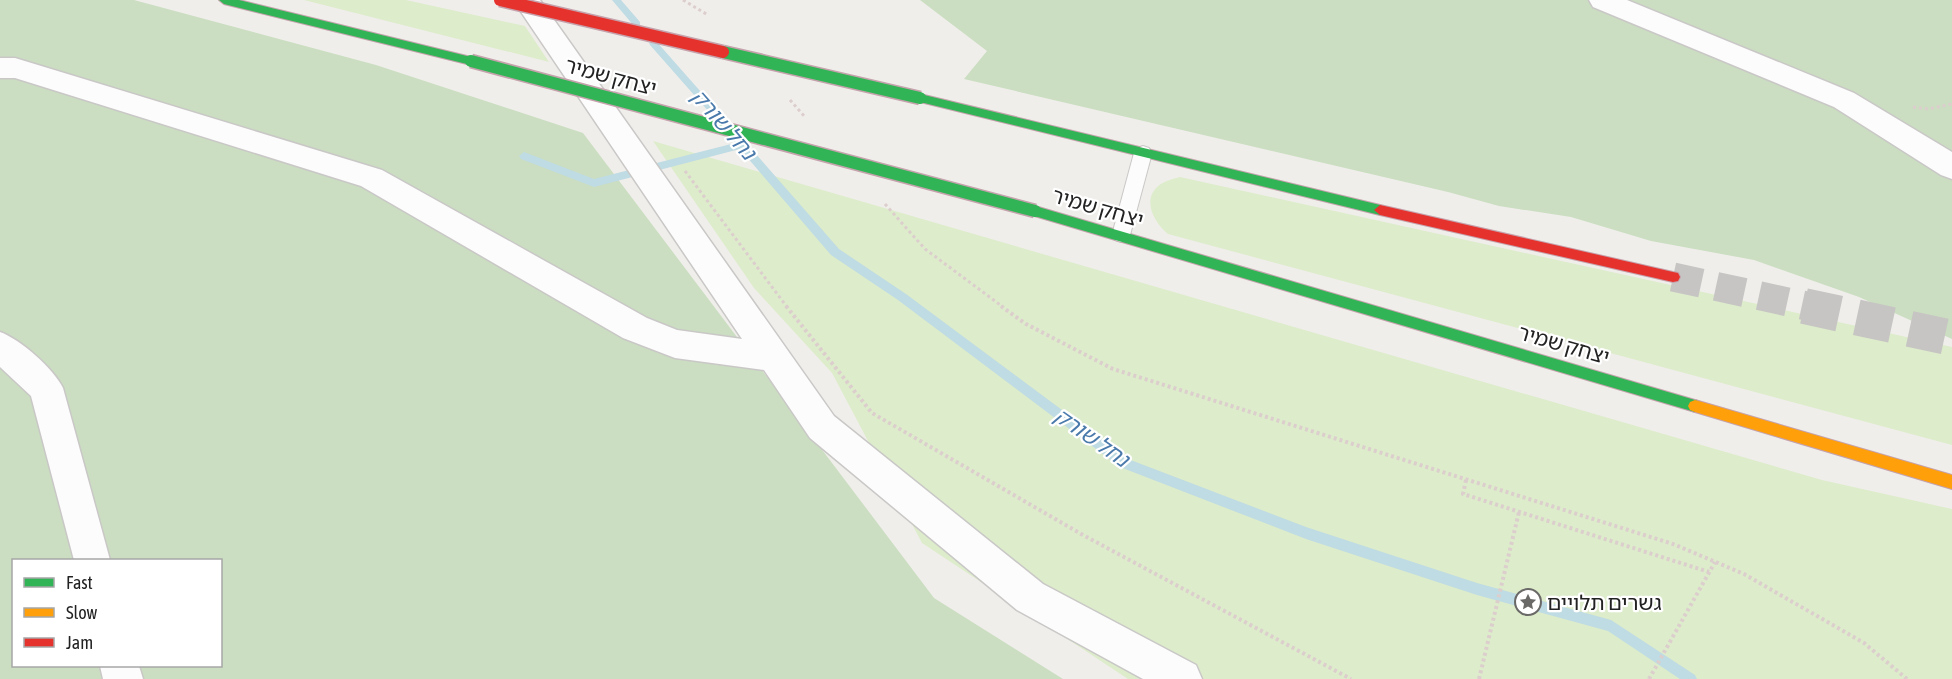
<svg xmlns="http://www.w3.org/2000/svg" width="1952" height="679" font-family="'Asap Condensed','Noto Sans Hebrew',sans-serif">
  <rect width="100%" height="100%" fill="#f0eeeb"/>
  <path fill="#ddeccb" d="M304,0H406L525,26L549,62Z
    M653,141L1822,480L1952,509V679H1128L922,543L832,373L754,288Z
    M1180,177L1952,347V445L1168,234C1155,223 1142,202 1157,187C1163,181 1173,179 1180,177Z"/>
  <path fill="#cbdec1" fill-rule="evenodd" d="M0,0H134L376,65L583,133L934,598L1063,679H0ZM14,560H220V666H14Z
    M920,0H1952V339L1859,297L1754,260L1651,241L1571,217L1499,206L1448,192L964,79L987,51Z"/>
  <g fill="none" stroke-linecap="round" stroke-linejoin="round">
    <path fill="#bfdbe3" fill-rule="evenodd" d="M612,0H621L640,22V26H634Z
      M653,40L656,41L723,117L725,119L723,121H717L650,45L649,43Z
      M738,136L741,137L839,249L906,294L1128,459L1306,527L1477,583L1611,620L1695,675L1697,679H1680L1608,631L1477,595L1306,539L1120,467L898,300L831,255L740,149L594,187L521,159L519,156L524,152L594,179L735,143L733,140Z"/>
    <path stroke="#c7c5c3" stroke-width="29" stroke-dasharray="29 15" stroke-linecap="butt" d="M1673,277L1811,307"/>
    <path stroke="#c7c5c3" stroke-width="36" stroke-dasharray="36 18" stroke-linecap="butt" d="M1804,306L1952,338"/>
    <defs>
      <path id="lane" d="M1143,146L1149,148L1152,153L1130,235L1127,240L1121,242L1115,240L1112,235L1134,153L1137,148Z"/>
      <path id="street" d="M513,0H540L834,416L1043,584L1196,665L1202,679H1143L1017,610L810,438L764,370L675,358L623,338L361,186L15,78H0V58H15L382,170L647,318L677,330L742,339Z
        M1589,0H1627L1854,93L1952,152V179L1941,175L1834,107L1593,7Z
        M0,332C20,339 54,369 63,388L110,560H74L31,396L0,367Z
        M100,666H139L143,679H103Z"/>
      <path id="fast" d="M219,0H239L471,57L477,61L471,65L224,4Z
        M920,94L1380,205L1386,210L1380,215L916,101L914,98Z
        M1035,206L1695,400L1700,402L1702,406L1700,410L1695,412L1031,215L1029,211L1031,207Z"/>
      <path id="slow" d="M1695,400L1952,475V489L1695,412L1690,410L1688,406L1690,402Z"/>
      <path id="jam" d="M1380,205L1673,272L1678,273L1680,277L1678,281L1673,282L1380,215L1374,210Z"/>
    </defs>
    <use href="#lane" stroke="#c9c8c7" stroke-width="2"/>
    <use href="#street" stroke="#c9c8c7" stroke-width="3"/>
    <use href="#fast" stroke="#c5a2ac" stroke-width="2"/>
    <use href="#slow" stroke="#c5a2ac" stroke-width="2"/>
    <use href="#jam" stroke="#c5a2ac" stroke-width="2"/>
    <path stroke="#dccecd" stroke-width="3" stroke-dasharray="3 3" stroke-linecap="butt" d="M683,0L708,15
      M790,100L805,117
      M1913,107L1928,109L1952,104
      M685,171L787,307
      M885,204L925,249L1003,307"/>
    <path stroke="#dccecd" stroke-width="4" stroke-dasharray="3 3" stroke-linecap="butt" d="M786,306L872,413L1083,535L1351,679
      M1001,306L1026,324L1113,369L1673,544L1744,574L1864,643L1907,679
      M1466,480L1463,494L1709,572
      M1479,679L1519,512
      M1649,679L1715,562"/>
    <use href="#lane" fill="#fdfcfc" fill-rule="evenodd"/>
    <use href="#street" fill="#fdfcfc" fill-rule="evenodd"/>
    <use href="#fast" fill="#30b455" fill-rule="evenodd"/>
    <use href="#slow" fill="#ff9f0a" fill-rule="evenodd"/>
    <use href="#jam" fill="#e5322d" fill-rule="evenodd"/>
    <defs>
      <path id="fast-bridge" d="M723,52L920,98
        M471,61L1035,211"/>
      <path id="jam-bridge" d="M500,0L723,52"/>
    </defs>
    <use href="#fast-bridge" stroke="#c5a2ac" stroke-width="15" stroke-linecap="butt"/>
    <use href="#jam-bridge" stroke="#c5a2ac" stroke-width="15" stroke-linecap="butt"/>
    <use href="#fast-bridge" stroke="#30b455" stroke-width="12"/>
    <use href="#jam-bridge" stroke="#e5322d" stroke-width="12"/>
  </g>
  <defs>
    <symbol id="sight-ring" viewBox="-11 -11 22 22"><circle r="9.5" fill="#fff" stroke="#6a6968" stroke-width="1.5"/><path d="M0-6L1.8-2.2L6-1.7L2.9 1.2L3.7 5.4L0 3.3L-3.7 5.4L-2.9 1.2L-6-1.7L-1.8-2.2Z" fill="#6a6968"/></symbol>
  </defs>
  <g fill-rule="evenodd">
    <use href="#sight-ring" x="1513" y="587" width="30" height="30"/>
  </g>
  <g text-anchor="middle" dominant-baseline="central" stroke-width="4.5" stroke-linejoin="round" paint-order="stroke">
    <g font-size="21" fill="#222" stroke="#fff">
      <text transform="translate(611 76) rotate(15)">יצחק שמיר</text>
      <text transform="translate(1098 207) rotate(16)">יצחק שמיר</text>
      <text transform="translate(1564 344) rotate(16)">יצחק שמיר</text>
    </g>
    <g font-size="21" fill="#222" stroke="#fff" text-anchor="start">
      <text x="1547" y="602">גשרים תלויים</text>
    </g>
    <g font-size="22" font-style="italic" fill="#4a7aab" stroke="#fff">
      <text transform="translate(724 124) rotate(49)">נחל שורק</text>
      <text transform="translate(1092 437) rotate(35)">נחל שורק</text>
    </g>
  </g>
  <rect x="12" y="559" width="210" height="108" fill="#ffffff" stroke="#a7a7a7" stroke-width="1.5"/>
  <rect x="24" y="578" width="30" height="9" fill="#30b455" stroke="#a7a7a7" stroke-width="1.5"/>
  <text x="66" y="589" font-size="18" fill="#222222">Fast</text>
  <rect x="24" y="608" width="30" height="9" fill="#ff9f0a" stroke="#a7a7a7" stroke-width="1.5"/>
  <text x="66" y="619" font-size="18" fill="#222222">Slow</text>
  <rect x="24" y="638" width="30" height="9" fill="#e5322d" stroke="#a7a7a7" stroke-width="1.5"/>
  <text x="66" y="649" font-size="18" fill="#222222">Jam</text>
</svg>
